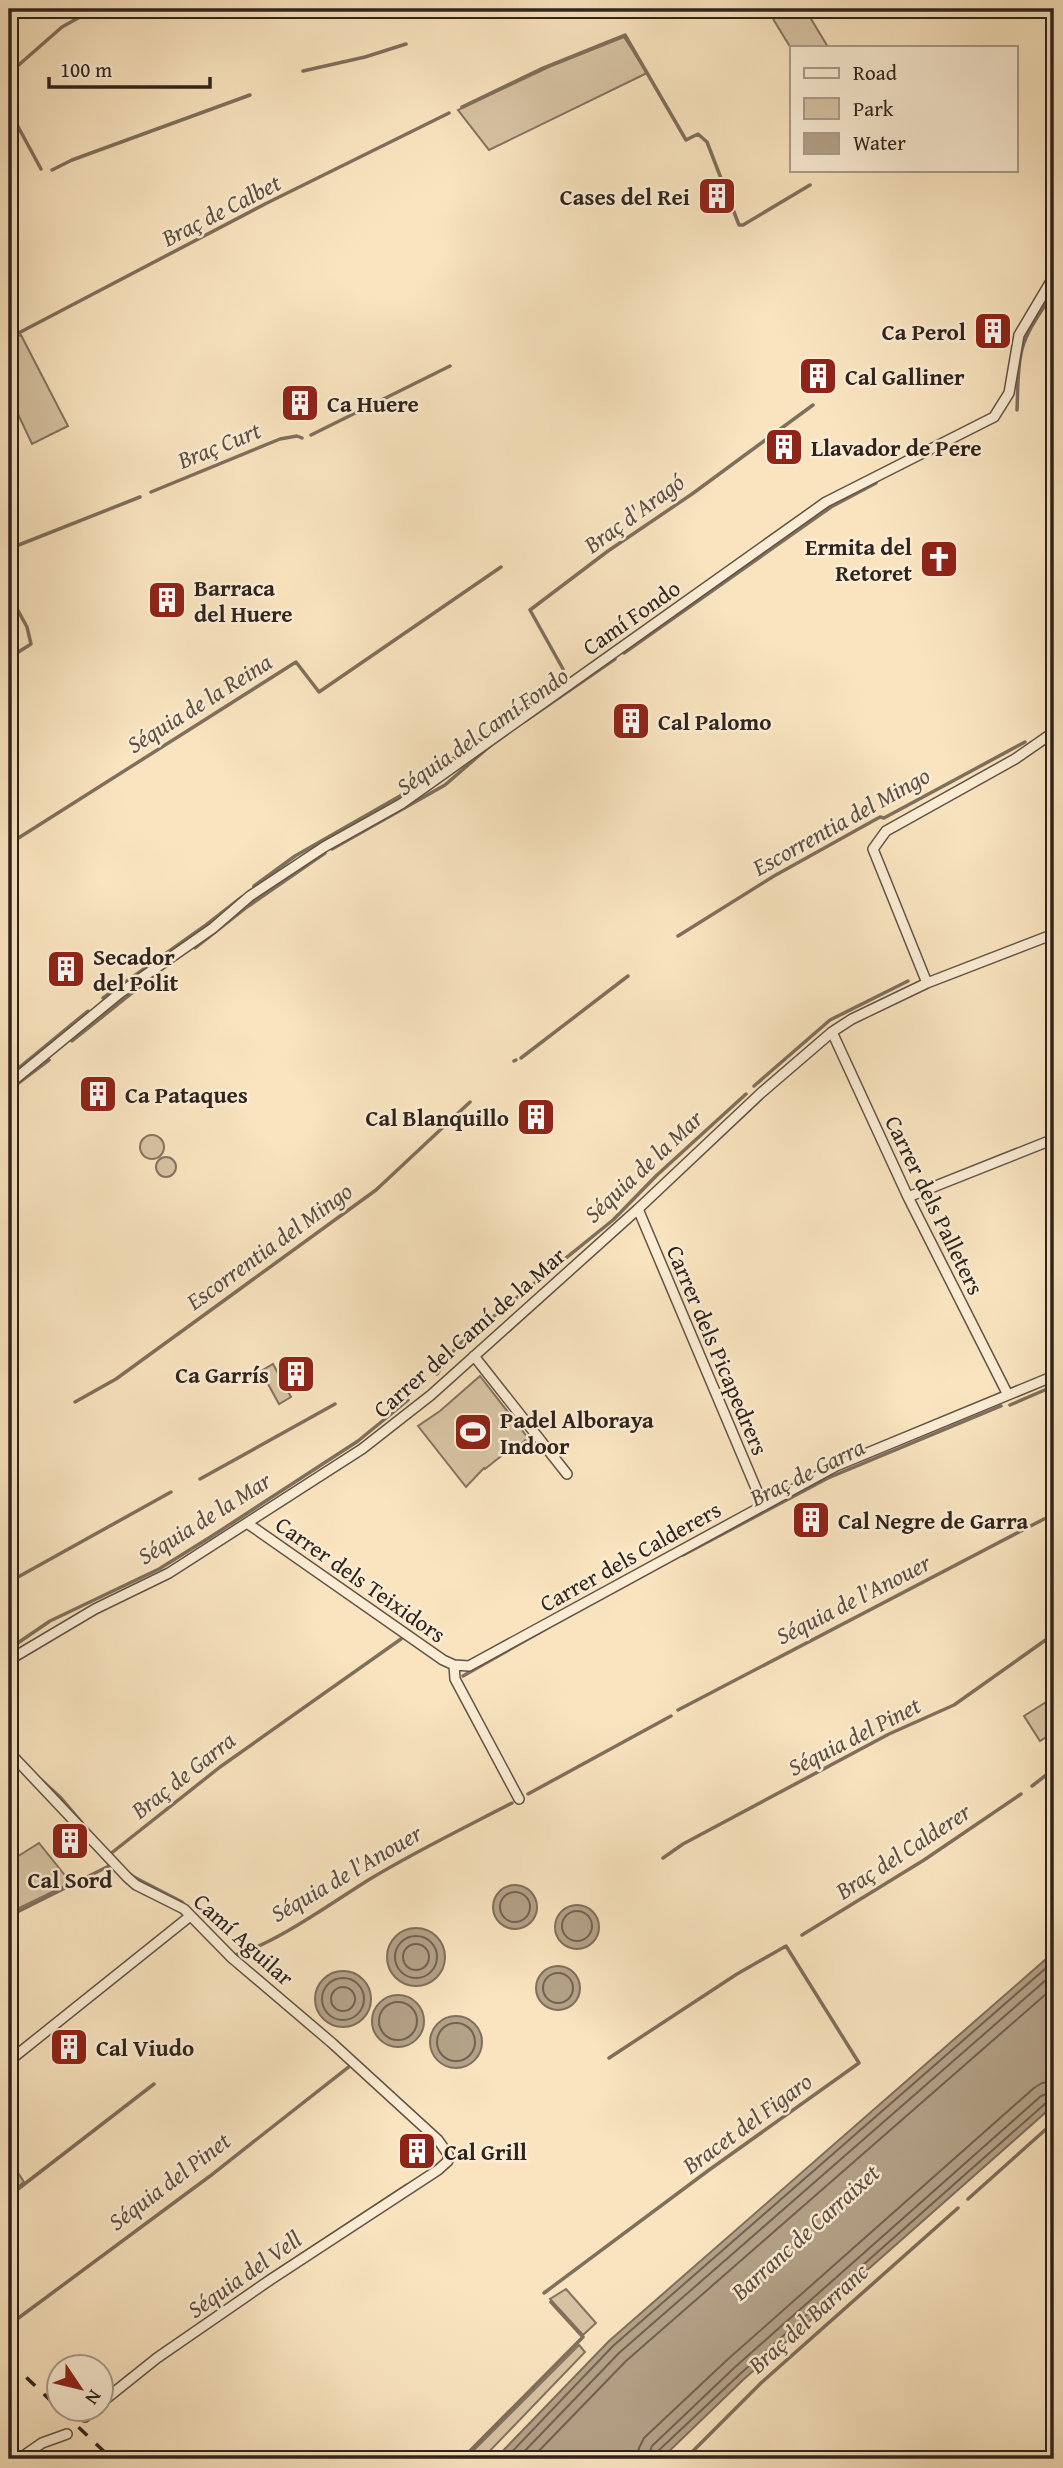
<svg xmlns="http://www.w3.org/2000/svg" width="1063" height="2468" font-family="'Gentium Book Plus',serif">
  <rect width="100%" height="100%" fill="#f9e4bf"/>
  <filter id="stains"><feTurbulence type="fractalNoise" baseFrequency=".00286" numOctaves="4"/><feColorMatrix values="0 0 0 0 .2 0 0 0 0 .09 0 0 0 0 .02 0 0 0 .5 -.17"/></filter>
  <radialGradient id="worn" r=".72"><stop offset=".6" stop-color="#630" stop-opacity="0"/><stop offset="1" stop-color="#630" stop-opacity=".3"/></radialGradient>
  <path fill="#d7c3a3" stroke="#837360" stroke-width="2" d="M767,9H805L828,47H792V50Z
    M624,37L647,73L489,150L458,110L549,67Z
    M21,335L68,426L32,444L9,395V339Z
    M140 1147a12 12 0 1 1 24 0a12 12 0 1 1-24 0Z
    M156 1167a10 10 0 1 1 20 0a10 10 0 1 1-20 0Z
    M273,1364L291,1397L279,1404L261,1371Z
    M480,1376L528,1438L508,1455L505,1453L485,1469L484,1468L466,1487L418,1426L440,1411Z
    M1054,1697V1732L1040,1741L1024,1716Z
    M39,1843L71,1883L9,1913V1875L17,1869L12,1860Z
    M9,2159L24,2182L9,2194Z
    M566,2289L596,2323L583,2335L550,2299Z
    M579,2345L585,2352L482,2459H465Z"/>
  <path fill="#b4a288" stroke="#7f6f5d" stroke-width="2" d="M493 1907a22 22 0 1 1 44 0a22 22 0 1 1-44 0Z
    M555 1927a22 22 0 1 1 44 0a22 22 0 1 1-44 0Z
    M387 1957a29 29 0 1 1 58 0a29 29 0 1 1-58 0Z
    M1054,1952V2105L744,2379L661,2459H495L609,2341Z
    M536 1988a22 22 0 1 1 44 0a22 22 0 1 1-44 0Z
    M315 1999a28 28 0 1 1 56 0a28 28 0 1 1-56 0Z
    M372 2021a26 26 0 1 1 52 0a26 26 0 1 1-52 0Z
    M430 2042a26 26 0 1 1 52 0a26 26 0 1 1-52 0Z"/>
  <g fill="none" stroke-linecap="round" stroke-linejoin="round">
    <path stroke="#726252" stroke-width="2" d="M500 1907a15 15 0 1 1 30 0a15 15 0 1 1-30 0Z
      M562 1926a15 15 0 1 1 30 0a15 15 0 1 1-30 0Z
      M395 1957a21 21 0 1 1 42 0a21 21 0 1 1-42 0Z
      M403 1957a13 13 0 1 1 26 0a13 13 0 1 1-26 0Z
      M543 1988a15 15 0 1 1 30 0a15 15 0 1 1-30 0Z
      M322 1999a21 21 0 1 1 42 0a21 21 0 1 1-42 0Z
      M331 1999a12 12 0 1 1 24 0a12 12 0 1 1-24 0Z
      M379 2021a19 19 0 1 1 38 0a19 19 0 1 1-38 0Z
      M437 2042a19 19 0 1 1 38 0a19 19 0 1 1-38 0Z
      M505,2459L613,2346L1054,1961
      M517,2459L619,2353L1054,1973
      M531,2459L626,2361L1054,1987
      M637,2459L639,2448L644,2438L727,2360L1034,2088L1042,2083L1054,2081
      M647,2459L652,2446L734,2368L1041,2096L1054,2091
      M656,2459L658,2451L740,2374L1047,2102L1054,2100"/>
    <path stroke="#7f6f5d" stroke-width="3.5" d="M461,16L475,9
      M303,71L365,57L406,44
      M9,77L13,70L62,27L94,9
      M462,107L543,68L625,35L686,140L698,134L707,142L739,225H743L810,185
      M9,110L41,169
      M52,170L72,160L250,95
      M9,338L267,203L449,113
      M1017,410C1018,390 1017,369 1022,349C1028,328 1043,309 1054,291
      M311,435L450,366
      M151,492L280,439L297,436L302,438
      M11,548L140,497
      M9,594L27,627L31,644L9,658
      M624,653L831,507L876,483
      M563,669L530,610L608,551L692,494L813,405
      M525,721L615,659
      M9,844L296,662L319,692L501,567
      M332,849L445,785L490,746
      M254,886L295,856L400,796L560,683
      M678,936L774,876L880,817L884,818L1025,742
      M195,948L247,907L325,853
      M103,998L206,925L242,897
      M72,1041L152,977
      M521,1058L628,976
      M514,1061L516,1060
      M9,1076L88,1011
      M754,1086L830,1020L908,981
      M9,1090L49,1060
      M437,1374L457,1346L613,1220L657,1175L746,1094
      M75,1402L116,1379L376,1190L470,1102
      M1010,1405L1054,1386
      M200,1479L335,1404
      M683,1555L828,1478L1001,1406
      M9,1582L171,1492
      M9,1649L50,1621L159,1569L212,1536L358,1441L408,1400
      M463,1676L549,1627
      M678,1710L1044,1519
      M9,1745L17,1755
      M37,1776L60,1797L82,1823
      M1032,1786L1054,1769
      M528,1794L671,1716
      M107,1853L109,1855L220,1767L401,1639
      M663,1858L683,1844L889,1734L954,1705L1054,1634
      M132,1876L182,1902L186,1907
      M9,1916L109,1866
      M802,1935L924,1860L1021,1794
      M235,1955C275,1944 333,1902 370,1879C416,1851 464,1828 512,1803
      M9,2196L154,2084
      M968,2199L1054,2122
      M267,2277L407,2185
      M544,2293L709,2170L859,2063L786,1946L737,1974L609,2058
      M9,2325L210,2176L351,2065
      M106,2394L130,2374
      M462,2459L583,2337L551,2302
      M685,2459L761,2383L958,2208
      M1033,2459L1054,2447"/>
    <defs>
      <path id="minor" d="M927,983L873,849L886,831L1015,759L1054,732
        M832,1032L908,1197L1007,1393
        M9,1084L120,993L213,928L250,896L324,847L401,804L826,502L994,417L1009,393L1019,335L1054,276
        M908,1197L1054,1139
        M638,1209L763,1505
        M474,1356L567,1474
        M247,1523L443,1660L454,1665L469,1666L836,1466L1054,1376
        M9,1660L95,1609L169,1573L362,1449L431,1395L638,1209L761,1093L832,1032L852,1019L927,983L1054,934
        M454,1665L455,1679L519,1799
        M9,1752L127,1877L136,1885L184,1909L232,1958L332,2043L438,2140L448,2154V2161L438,2170L270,2280L157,2358L102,2402
        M9,2061L189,1917
        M85,2417L95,2408
        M19,2459L42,2443L67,2434"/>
    </defs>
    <use href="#minor" stroke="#625346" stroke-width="12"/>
    <use href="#minor" stroke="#fbedd5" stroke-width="9"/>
    <path stroke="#2f231d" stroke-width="3.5" stroke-dasharray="12 12" stroke-linecap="butt" d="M9,2361L112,2459"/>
  </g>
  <defs>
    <symbol id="building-square" viewBox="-11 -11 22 22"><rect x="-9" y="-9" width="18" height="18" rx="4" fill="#8f2418" stroke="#fbedd5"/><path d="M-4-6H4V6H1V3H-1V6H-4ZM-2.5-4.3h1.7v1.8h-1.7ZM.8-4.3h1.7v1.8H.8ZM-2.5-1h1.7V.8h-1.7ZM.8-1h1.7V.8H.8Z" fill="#fff"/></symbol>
    <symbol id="church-square" viewBox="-11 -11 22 22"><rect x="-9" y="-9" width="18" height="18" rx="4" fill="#8f2418" stroke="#fbedd5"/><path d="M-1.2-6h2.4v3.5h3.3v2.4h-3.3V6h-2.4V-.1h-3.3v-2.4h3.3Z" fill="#fff"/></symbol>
    <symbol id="stadium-square" viewBox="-11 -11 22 22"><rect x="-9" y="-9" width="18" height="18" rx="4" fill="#8f2418" stroke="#fbedd5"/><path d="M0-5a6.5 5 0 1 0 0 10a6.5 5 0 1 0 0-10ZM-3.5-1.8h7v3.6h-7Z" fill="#fff"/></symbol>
  </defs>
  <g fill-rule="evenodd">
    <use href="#building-square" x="695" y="174" width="44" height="44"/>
    <use href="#building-square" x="971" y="309" width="44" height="44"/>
    <use href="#building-square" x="796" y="354" width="44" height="44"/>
    <use href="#building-square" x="278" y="381" width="44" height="44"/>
    <use href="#building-square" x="762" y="425" width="44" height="44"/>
    <use href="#church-square" x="917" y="537" width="44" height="44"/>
    <use href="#building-square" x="145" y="578" width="44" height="44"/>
    <use href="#building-square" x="609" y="699" width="44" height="44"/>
    <use href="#building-square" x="44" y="947" width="44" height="44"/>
    <use href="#building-square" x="76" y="1072" width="44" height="44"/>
    <use href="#building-square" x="514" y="1095" width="44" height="44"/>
    <use href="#building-square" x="274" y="1352" width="44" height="44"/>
    <use href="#stadium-square" x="451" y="1410" width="44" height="44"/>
    <use href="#building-square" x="789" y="1498" width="44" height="44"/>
    <use href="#building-square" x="48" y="1819" width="44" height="44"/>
    <use href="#building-square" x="47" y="2025" width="44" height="44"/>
    <use href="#building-square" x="395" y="2129" width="44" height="44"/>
  </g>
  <g text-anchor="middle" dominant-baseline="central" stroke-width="5" stroke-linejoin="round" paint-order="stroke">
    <g font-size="23" font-weight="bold" fill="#2f231d" stroke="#fbedd5" text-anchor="start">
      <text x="690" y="196" text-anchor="end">Cases del Rei</text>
      <text x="966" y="331" text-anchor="end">Ca Perol</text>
      <text x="845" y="376">Cal Galliner</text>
      <text x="327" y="403">Ca Huere</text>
      <text x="811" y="447">Llavador de Pere</text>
      <text x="912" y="546" text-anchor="end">Ermita del<tspan x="912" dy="26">Retoret</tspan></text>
      <text x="194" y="587">Barraca<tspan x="194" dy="26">del Huere</tspan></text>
      <text x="658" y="721">Cal Palomo</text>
      <text x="93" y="956">Secador<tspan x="93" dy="26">del Polit</tspan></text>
      <text x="125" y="1094">Ca Pataques</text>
      <text x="509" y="1117" text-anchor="end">Cal Blanquillo</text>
      <text x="269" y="1374" text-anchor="end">Ca Garrís</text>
      <text x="500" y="1419">Padel Alboraya<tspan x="500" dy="26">Indoor</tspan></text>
      <text x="838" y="1520">Cal Negre de Garra</text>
      <text x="70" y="1879" text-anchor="middle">Cal Sord</text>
      <text x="96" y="2047">Cal Viudo</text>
      <text x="444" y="2151">Cal Grill</text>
    </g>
    <g font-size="23" fill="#2f231d" stroke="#fbedd5">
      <text transform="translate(631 617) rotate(-35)">Camí Fondo</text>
      <text transform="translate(935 1205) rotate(64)">Carrer dels Palleters</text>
      <text transform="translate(469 1332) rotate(-41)">Carrer del Camí de la Mar</text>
      <text transform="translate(718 1350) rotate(67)">Carrer dels Picapedrers</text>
      <text transform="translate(630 1556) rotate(-29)">Carrer dels Calderers</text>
      <text transform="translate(361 1579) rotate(35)">Carrer dels Teixidors</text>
      <text transform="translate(244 1939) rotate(42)">Camí Aguilar</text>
    </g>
    <g font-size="24" font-style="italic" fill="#5e4f42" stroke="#fbedd5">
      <text transform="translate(221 210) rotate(-27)">Braç de Calbet</text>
      <text transform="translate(219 445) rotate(-22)">Braç Curt</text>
      <text transform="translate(634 513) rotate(-36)">Braç d'Aragó</text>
      <text transform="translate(199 703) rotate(-32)">Séquia de la Reina</text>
      <text transform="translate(482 731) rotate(-35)">Séquia del Camí Fondo</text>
      <text transform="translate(841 821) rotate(-29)">Escorrentia del Mingo</text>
      <text transform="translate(643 1166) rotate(-43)">Séquia de la Mar</text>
      <text transform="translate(269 1246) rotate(-36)">Escorrentia del Mingo</text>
      <text transform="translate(807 1472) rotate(-26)">Braç de Garra</text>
      <text transform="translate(204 1518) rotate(-32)">Séquia de la Mar</text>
      <text transform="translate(853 1599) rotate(-27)">Séquia de l'Anouer</text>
      <text transform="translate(854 1736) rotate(-27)">Séquia del Pinet</text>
      <text transform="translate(183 1775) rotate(-38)">Braç de Garra</text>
      <text transform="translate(903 1851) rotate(-33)">Braç del Calderer</text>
      <text transform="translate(346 1873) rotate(-30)">Séquia de l'Anouer</text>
      <text transform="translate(747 2123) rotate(-36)">Bracet del Figaro</text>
      <text transform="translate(169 2181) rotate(-37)">Séquia del Pinet</text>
      <text transform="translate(805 2232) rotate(-42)">Barranc de Carraixet</text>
      <text transform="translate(244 2274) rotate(-35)">Séquia del Vell</text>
      <text transform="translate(808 2318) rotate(-42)">Braç del Barranc</text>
    </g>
  </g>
  <rect width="1063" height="2468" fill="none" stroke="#f9e4bf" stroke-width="35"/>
  <rect x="10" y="10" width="1042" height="2447" fill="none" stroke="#2f231d" stroke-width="3.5"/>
  <rect x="18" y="18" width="1028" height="2433" fill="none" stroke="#2f231d" stroke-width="2"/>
  <rect x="790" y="46" width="228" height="126" fill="#fbedd5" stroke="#a99c8b" stroke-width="2"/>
  <rect x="804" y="68" width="35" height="10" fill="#fbedd5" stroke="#a99c8b" stroke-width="2"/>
  <text x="853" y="80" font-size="21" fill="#2f231d">Road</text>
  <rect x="804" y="98" width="35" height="21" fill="#d7c3a3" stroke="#a99c8b" stroke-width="2"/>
  <text x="853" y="116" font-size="21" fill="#2f231d">Park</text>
  <rect x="804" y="133" width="35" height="21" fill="#b4a288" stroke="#a99c8b" stroke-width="2"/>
  <text x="853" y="150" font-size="21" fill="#2f231d">Water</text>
  <g transform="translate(80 2388) rotate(125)"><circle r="33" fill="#fbedd5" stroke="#a99c8b" stroke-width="2"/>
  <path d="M0-5L12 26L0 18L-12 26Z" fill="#8f2418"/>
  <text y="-10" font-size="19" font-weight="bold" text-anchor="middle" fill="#2f231d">N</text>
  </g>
  <path d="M49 77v10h161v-10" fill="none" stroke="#2f231d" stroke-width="3.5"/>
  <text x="60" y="77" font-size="21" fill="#2f231d" stroke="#fbedd5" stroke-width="5" paint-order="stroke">100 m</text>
  <rect width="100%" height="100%" filter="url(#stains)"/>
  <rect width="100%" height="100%" fill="url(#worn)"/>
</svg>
